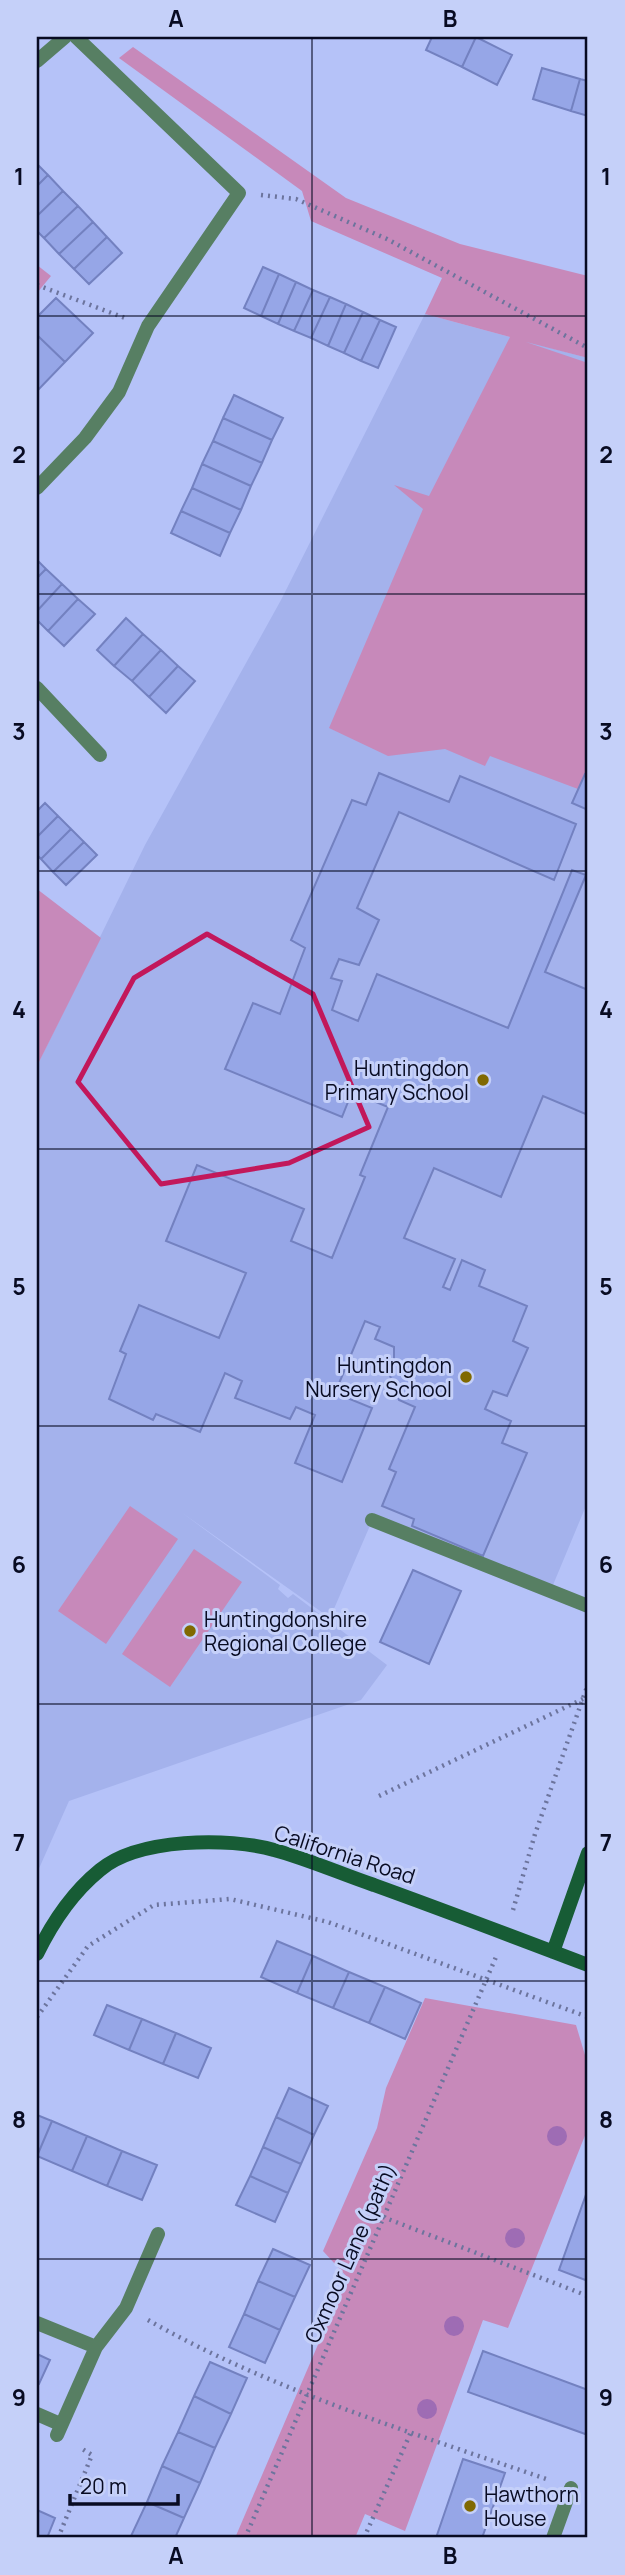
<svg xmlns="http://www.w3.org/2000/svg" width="625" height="2575" font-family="Manrope,sans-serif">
  <rect width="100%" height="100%" fill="#b5c2f8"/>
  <path fill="#a4b2ec" d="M425,314L588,358V1501L548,1597L372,1521L330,1618L181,1512L280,1585L278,1589L288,1598L293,1594L387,1665L361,1700L69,1801L37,1873V1066L145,845L281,600Z"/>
  <path fill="#c789ba" d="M133,47L346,198L460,244L588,276V358L526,342L588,363V775L585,774L578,789L490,756L485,766L445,749L388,756L329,728L423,509L394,485L429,496L510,337L425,314L442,278L311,221L302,191L119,58Z
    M37,265L51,276L37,293Z
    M37,889L101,938L37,1066Z
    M130,1506L178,1539L106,1644L58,1611Z
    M194,1549L242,1582L170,1687L122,1654Z
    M425,1998L576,2025L588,2065V2128L508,2328L483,2320L405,2531L365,2514L355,2538H235L347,2277L323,2251L377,2128L386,2088Z"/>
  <path fill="#96a6e7" stroke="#7381c0" stroke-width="2" d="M432,37H476L462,67L426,50Z
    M476,37L512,55L497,85L462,67Z
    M542,68L580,79L571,111L533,99Z
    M580,79L588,81V116L571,111Z
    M37,164L48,175L37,186Z
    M48,175L63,191L37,216V186Z
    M63,191L78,206L44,238L37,231V216Z
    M78,206L93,222L59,254L44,238Z
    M93,222L107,237L74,269L59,254Z
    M107,237L122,253L89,284L74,269Z
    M263,267L279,274L261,316L244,308Z
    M279,274L296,282L278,324L261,316Z
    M296,282L313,290L294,331L278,324Z
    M313,290L330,297L311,338L294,331Z
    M330,297L346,304L328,346L311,338Z
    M56,298L93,333L65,362L37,335V317Z
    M346,304L363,312L344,353L328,346Z
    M363,312L380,320L361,361L344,353Z
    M380,320L396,327L378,368L361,361Z
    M37,335L65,362L37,391Z
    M234,395L283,418L272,440L223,418Z
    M223,418L272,440L262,463L213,441Z
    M213,441L262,463L251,486L202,464Z
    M202,464L251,486L241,510L192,488Z
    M192,488L241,510L230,533L181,511Z
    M181,511L230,533L220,556L171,533Z
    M37,560L46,569L37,578Z
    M46,569L62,584L37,611V578Z
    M62,584L78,599L48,631L37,620V611Z
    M78,599L95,614L64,646L48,631Z
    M126,618L143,634L114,666L97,650Z
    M143,634L161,650L132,681L114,666Z
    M161,650L178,666L149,697L132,681Z
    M178,666L195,681L166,713L149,697Z
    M379,773L449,802L460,776L576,824L554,880L399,812L357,908L379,920L359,965L339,959L331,978L342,981L332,1010L358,1021L377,974L508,1028L572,870L586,875L545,972L588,990V1115L543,1096L501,1197L434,1168L404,1238L455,1259L443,1287L450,1290L462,1260L485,1270L479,1286L527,1306L513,1341L528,1348L507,1396L493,1391L485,1409L511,1421L502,1443L527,1453L483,1556L412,1526L414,1519L382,1506L396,1472L389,1469L415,1407L399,1400L389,1373L394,1365V1347L375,1339L380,1327L365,1321L335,1393L372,1408L342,1482L295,1463L315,1415L296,1407L290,1419L235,1398L242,1381L225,1373L200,1432L156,1414L153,1420L109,1399L126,1354L120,1351L139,1305L219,1338L246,1273L166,1241L197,1165L304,1209L291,1241L332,1258L365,1177L360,1175L388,1107L352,1092L342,1117L225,1069L253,1003L280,1014L305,948L291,940L352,800L366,805Z
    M585,774L588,775V810L572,803Z
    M45,803L58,816L37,837V811Z
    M58,816L71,829L41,859L37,855V837Z
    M71,829L84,842L53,872L41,859Z
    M84,842L97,855L66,885L53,872Z
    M413,1570L461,1591L429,1664L380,1642Z
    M277,1941L313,1956L297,1993L261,1977Z
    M313,1956L349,1972L333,2008L297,1993Z
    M349,1972L385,1987L369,2023L333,2008Z
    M385,1987L421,2003L405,2039L369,2023Z
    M107,2005L142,2019L129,2050L94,2035Z
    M142,2019L176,2033L163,2064L129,2050Z
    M176,2033L211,2048L198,2078L163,2064Z
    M289,2088L328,2106L314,2135L276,2117Z
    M37,2115L52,2121L37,2156Z
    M276,2117L314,2135L301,2164L263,2147Z
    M52,2121L87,2136L72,2171L37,2156Z
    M87,2136L122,2151L107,2186L72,2171Z
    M263,2147L301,2164L288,2193L250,2176Z
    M122,2151L157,2165L142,2200L107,2186Z
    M250,2176L288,2193L275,2222L236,2205Z
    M588,2189V2281L559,2270Z
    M273,2249L310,2265L295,2297L258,2281Z
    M258,2281L295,2297L280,2330L244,2314Z
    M244,2314L280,2330L265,2363L229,2347Z
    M483,2351L588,2390V2435L468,2392Z
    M37,2354L50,2360L39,2384L37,2383Z
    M210,2362L247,2378L231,2414L194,2396Z
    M194,2396L231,2414L215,2448L178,2432Z
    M178,2432L215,2448L200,2483L162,2466Z
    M463,2459L505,2473L482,2538H436Z
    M162,2466L200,2483L184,2518L147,2502Z
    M147,2502L184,2518L175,2538L131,2536Z
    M37,2510L55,2518L47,2538H37Z"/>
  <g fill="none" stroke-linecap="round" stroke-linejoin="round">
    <path stroke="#6c749d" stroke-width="4.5" stroke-dasharray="2 5" stroke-linecap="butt" d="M261,195L296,199L387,239L588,348
      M37,285L125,318
      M379,1796L583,1699
      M513,1910L535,1834L588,1684
      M37,2017L88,1946L154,1905L230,1899L328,1922L588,2017
      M383,2217L588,2296
      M148,2320C273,2391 414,2433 549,2480
      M58,2538L92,2455L79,2447
      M245,2538L496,1957
      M364,2538L411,2432"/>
    <path stroke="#577f63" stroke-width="14" d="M372,1520L588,1606
      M37,2414L60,2424"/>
    <path stroke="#577f63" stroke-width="14" d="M37,61L65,37
      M37,488L85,438L119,392L148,326L239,193L76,37
      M37,688L100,755
      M37,2323L96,2347
      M57,2435L96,2347L126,2308L158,2234
      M553,2538L571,2488"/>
    <path stroke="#175c35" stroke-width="14" d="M553,1952L588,1853
      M37,1954C52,1923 73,1892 100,1870C138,1838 229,1837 274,1850C308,1859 341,1874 374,1885C446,1911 517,1938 588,1965"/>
  </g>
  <g fill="#9e6cb4">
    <circle cx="557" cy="2136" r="10"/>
    <circle cx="515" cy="2238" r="10"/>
    <circle cx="454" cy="2326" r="10"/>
    <circle cx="427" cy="2409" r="10"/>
  </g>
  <path fill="none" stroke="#c2185b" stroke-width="5" stroke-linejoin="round" d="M207,934L313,994L369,1127L289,1163L161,1184L78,1082L134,978Z"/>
  <path fill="none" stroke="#080b22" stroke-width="2" stroke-opacity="0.55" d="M312,37V2538M37,316H588M37,594H588M37,871H588M37,1149H588M37,1426H588M37,1704H588M37,1981H588M37,2259H588"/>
  <g fill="#806901" stroke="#c5d0f9" stroke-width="2.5">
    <circle cx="483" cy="1080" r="7"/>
    <circle cx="466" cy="1377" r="7"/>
    <circle cx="190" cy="1631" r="7"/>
    <circle cx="470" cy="2506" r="7"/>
  </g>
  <g text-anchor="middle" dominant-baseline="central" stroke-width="6" stroke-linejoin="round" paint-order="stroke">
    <g font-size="21" fill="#080b22" stroke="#c5d0f9" text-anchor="end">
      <text x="469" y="1068">Huntingdon<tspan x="469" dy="24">Primary School</tspan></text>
      <text x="452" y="1365">Huntingdon<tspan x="452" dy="24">Nursery School</tspan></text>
      <text x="204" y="1619" text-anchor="start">Huntingdonshire<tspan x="204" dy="24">Regional College</tspan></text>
      <text x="484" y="2494" text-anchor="start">Hawthorn<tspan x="484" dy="24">House</tspan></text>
    </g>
    <g font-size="21" fill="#080b22" stroke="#c5d0f9">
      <text transform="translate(345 1854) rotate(18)">California Road</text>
      <text transform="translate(350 2253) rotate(-66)">Oxmoor Lane (path)</text>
    </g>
  </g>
  <rect width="625" height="2575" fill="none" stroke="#c5d0f9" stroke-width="77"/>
  <path d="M70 2494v10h108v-10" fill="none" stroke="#080b22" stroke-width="3.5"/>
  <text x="80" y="2494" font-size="21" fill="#080b22" stroke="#c5d0f9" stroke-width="5" paint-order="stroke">20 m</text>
  <rect x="38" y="38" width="548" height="2498" fill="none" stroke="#080b22" stroke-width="2.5"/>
  <g font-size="23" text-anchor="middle" font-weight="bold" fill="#080b22">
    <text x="176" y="27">A</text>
    <text x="450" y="27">B</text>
    <text x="19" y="185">1</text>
    <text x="606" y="185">1</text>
    <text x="19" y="463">2</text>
    <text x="606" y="463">2</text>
    <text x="19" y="740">3</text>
    <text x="606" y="740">3</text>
    <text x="19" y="1018">4</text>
    <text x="606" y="1018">4</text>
    <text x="19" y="1295">5</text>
    <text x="606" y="1295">5</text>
    <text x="19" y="1573">6</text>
    <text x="606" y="1573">6</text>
    <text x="19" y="1851">7</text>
    <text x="606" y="1851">7</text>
    <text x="19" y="2128">8</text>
    <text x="606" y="2128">8</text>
    <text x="19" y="2406">9</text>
    <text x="606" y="2406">9</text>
    <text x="176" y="2564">A</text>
    <text x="450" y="2564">B</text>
  </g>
</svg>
